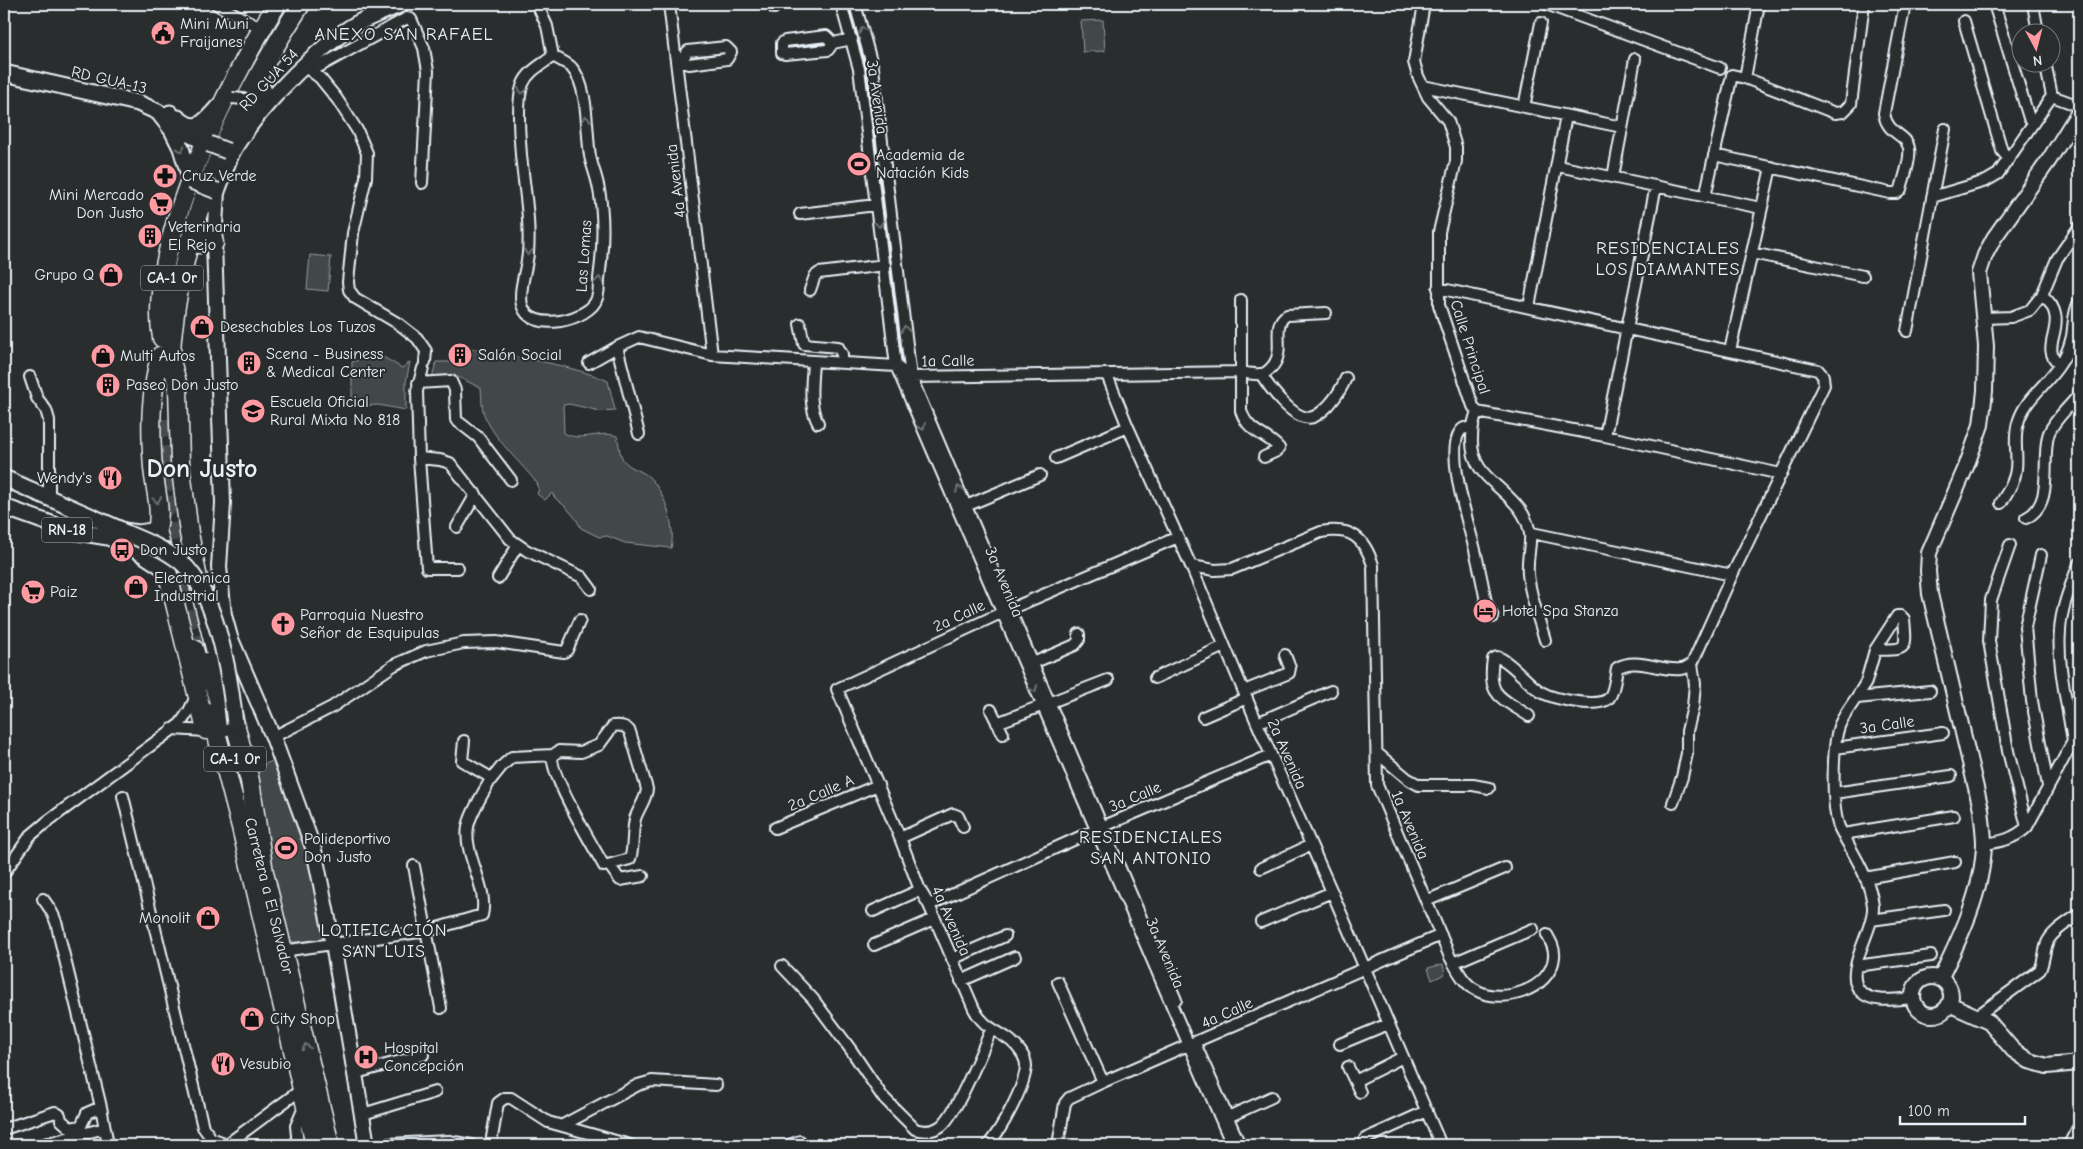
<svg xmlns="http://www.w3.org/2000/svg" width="2083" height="1149" font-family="'Comic Neue',sans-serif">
  <rect width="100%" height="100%" fill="#2a2d2e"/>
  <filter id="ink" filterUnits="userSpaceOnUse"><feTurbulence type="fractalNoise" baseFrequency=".02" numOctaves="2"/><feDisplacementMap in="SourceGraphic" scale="10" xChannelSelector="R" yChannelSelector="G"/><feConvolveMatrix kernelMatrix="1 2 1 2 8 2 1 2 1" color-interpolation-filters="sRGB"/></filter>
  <g filter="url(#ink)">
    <path fill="#424648" stroke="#959ca0" d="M1103,20L1105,51L1083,52L1081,21Z
      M310,255L331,257L328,291L307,289Z
      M468,349H479V355C505,351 583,369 608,381L615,410L600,411L569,404L563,405L564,433C581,443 599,430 617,436C619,442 619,450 621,455C625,468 640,469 648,476C665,491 676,526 671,548L625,543L607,536L599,537L581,528L576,519L566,507L555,498L552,493L545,500L537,494L539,489L537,483C520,462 498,443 486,419C481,410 482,398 481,388L458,377L432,378L436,362H469Z
      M378,354L402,368L410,362L406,382V410L378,405L352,407V362Z
      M273,761L311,867L324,937L319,942H294L284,937L251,769Z
      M1443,964L1445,974L1432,980L1428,968Z"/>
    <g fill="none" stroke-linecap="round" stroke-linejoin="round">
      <path stroke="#464a4c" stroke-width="18" stroke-dasharray="18 9" stroke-linecap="butt" d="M169,419L170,473L175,510
        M164,497L175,568
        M181,556L187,588L203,647"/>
      <defs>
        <path id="street" d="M216,4L262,29
          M537,4L547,26L553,56C559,60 568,63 572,68C589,87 586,132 590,156C592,166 596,175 598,185C605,216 603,249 599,279C599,285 599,293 597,298C591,320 530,335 522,305C518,290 527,269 528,253C530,229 527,205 524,181C521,160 515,102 523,84C528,71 543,64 553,56
          M669,4L712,355
          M773,4L774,8
          M841,4L859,69L896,366L1232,1145
          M855,4L873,68L911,377L1176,1000
          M1424,4L1414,62L1418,76L1428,97L1448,121L1456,147V161L1439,232V305L1473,406L1477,412
          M1546,4L1720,68
          M1994,4L2029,118L2034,122
          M2034,10L2038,32
          M1964,21L2002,151L2009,159
          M826,36L833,43L828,50L785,54L782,53V43L785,41Z
          M833,43L852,39
          M726,47L731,52L727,59L689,64L685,63L683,58L688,51Z
          M2045,62L2052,96
          M304,66L320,78L337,99L357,130L367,153L366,178L353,233L348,282L349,290L355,298L399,324L417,338L426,351L425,362
          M311,71L407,18L411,19L424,48L428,71L422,183
          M1745,78L1759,4
          M1423,86L1622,127
          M1524,107L1541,23
          M1714,155L1890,193H1896L1901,189C1904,177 1911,160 1909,148C1906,133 1887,135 1884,113L1905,4
          M1558,166L1761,208
          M1613,177L1635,59
          M1705,197L1732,75L1745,78L1835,113L1843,112L1851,104L1864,4
          M1932,197L1986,181L1998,174L2052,96L2079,106
          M800,214L876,205
          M1752,253L1863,276
          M1438,288L1818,370L1823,376L1824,385L1732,575L1692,664C1689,666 1684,669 1681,669C1660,672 1637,656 1617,668C1615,677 1615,690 1609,698C1599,709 1553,699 1541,692C1527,683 1517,668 1502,659L1497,657L1493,659C1487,697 1501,697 1529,716
          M810,290L815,276L819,273L885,265
          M2042,295C2075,322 2035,347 2060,364
          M1241,300V411C1249,434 1266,433 1279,448L1277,451L1264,457
          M1529,307L1566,116
          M1984,318L2011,317L2030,310L2042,295L2057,259L2079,227
          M800,324L804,344L838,347L842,354V362
          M1907,331L1945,129
          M617,347L639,434
          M1730,351L1771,167
          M813,362C812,382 808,405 818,423
          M589,363L617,347L639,337L712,355L896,366L911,377L1241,372C1247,373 1255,375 1261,374C1265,374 1268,371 1271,368C1288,351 1269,325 1287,315L1326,313
          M423,368L417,391L419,458L427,568H458
          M1261,374C1269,387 1295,423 1313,417C1319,415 1325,409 1329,405C1336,397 1342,388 1346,378
          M1107,375L1128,427L1191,566L1257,723L1332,892L1441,1145
          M30,377L37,398L46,410L49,420V497
          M418,383L451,381L455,390L456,420L478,437L511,480
          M1477,412L1605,436L1781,474
          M1477,412C1473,421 1472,428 1472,438C1470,478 1506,485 1523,514C1537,539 1526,548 1528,574C1530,596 1539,619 1545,640
          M1472,429L1464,428C1441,441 1470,529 1475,550C1479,567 1483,585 1486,602L1493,617
          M1605,436L1656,186
          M419,458L440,460L450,463L510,539L526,550L582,577L591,589
          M1056,458L1128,427
          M2001,503C2007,492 2015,482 2016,469C2018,453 2013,439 2018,423C2024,399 2048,384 2060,364C2066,356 2070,345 2072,336C2074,324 2073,313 2079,302
          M966,506L1040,475
          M2026,518C2056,504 2040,457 2049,433C2055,418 2070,407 2079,394
          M457,527L476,494
          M1532,533L1732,575
          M2010,545L1991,600L1989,641L2008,751L2027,827
          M2041,555L2025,627L2032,701L2048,786
          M1191,566L1215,570L1232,569L1321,532C1351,527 1364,537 1373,565L1377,785L1450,957C1457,969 1463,983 1476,990C1501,1005 1551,990 1554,957C1555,949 1551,942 1547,935
          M498,578L518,545
          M1875,650C1907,649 1907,652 1904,619L1901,616H1897L1877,647L1875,650L1866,682C1859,696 1847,709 1840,724C1832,742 1831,811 1840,829C1853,854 1870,877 1873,906C1875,930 1841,973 1861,992C1874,1004 1898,999 1913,998
          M1027,664L1033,663L1075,645L1079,640V634
          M1155,678L1224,646
          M1244,691L1289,673L1290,668L1285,655
          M1857,698L1930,691
          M991,710L1003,734
          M1203,717L1247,698
          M997,723L1108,680
          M1257,723L1331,691
          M172,729L206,731
          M273,737L332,707L394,665L426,651L464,643L496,642L564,652L567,650L580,620
          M2073,742C2068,706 2057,666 2060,631C2061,608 2071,585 2079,564
          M1835,748L1943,733
          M1377,753L1408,779L1419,785H1473L1489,788
          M490,781L502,766L512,757L553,755L559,751L581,752L599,745L613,726C619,725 627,726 630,732L647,789C646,800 638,809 635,819C632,832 634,849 630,859L604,866C594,848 547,770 553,755
          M1834,793L1951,776
          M123,796L203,1127L211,1138L227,1144
          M1673,803L1682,777L1687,753V731L1693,707L1695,684L1692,664
          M775,828L878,785
          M1843,834L1954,816
          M900,838L953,814L958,816L963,827
          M1984,844C2001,842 2014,839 2027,827L2079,730
          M609,865L620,880L643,876
          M414,866L441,1008
          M1261,868L1311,845
          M4,873L30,836L48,821L180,724L189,711L197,695
          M1865,878L1955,862
          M43,899C52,911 57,920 59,935L101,1107L108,1145
          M1426,901L1505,868
          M929,905L1102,827L1271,755
          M873,911L920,890
          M1871,920L1944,910
          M1261,922L1332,892
          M874,945L934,919
          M282,951L427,931L482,915C489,887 463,855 468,827C470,814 483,793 490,781L488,776L462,761L464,741
          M952,959L1005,936
          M1453,963L1533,929
          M782,966L813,999L851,1050L882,1096L915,1129C924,1132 934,1131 941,1126C957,1114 982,1050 991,1030
          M1856,966L1931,956
          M961,981L1015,957
          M1058,982L1103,1082
          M1977,1016L2040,970C2044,961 2044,952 2047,943C2052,931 2069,922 2079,914
          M1340,1044L1388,1024
          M1197,1048L1240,1145
          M1348,1067L1360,1092
          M356,1073L423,1055
          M1355,1081L1403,1057
          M363,1114L435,1092
          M1228,1117L1272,1097
          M563,1125L638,1085L652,1081L716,1085
          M4,1129L55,1112L60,1115L61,1120L70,1128L81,1126L87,1113L101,1107
          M1365,1139L1427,1111
          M44,1144L105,1128
          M226,1145L302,1089
          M298,1145L296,1126L305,1105
          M367,1145L449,1141L471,1145
          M489,1145L491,1143L498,1103L505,1098H511L548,1122L630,1145
          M789,1145L800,1141
          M988,1145C1001,1130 1025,1087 1026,1066C1026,1057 1018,1047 1011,1041C995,1029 984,1028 974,1009L929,905L920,890L900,838L837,689L1001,613L1178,537
          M1058,1145L1065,1103L1069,1098L1103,1082L1441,935"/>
        <path id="secondary" d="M217,191L214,243L223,503L219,567L224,615L230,637L273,737L314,850L333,944L367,1145
          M1913 996a19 19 0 1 1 38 0a19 19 0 1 1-38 0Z
          M1940,979C1960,938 1983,891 1984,844C1984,833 1982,821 1981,809L1930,594L1928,571L1929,553L1966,467L1981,425L1985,391L1986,346L1979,273L1985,255L1994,238L2049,160L2079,112
          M1949,1004L1989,1022L2013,1050L2029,1061L2047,1066L2079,1063
          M2071,1145L2079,1130"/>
        <path id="primary" d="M4,73L138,103L158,112L172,130L181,148L191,181
          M170,113L187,133L209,144
          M178,118C197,135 205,121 219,106
          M217,191C222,179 226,165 232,152C253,114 304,62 340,35C357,21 380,13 401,4
          M4,478L124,531L139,533L157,530
          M4,507L71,531L108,537L132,547L167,570"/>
        <path id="highway" d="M244,133L262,90
          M199,244L204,236L208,234L212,236L214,243
          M162,338C146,248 229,80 277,4
          M160,356C150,397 150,427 153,468C155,489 162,510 157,530L206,730
          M170,357L178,386L180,462L189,533L200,589L222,676
          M170,368C175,234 230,115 301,4
          M194,649L203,681
          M207,662L226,726
          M231,708L250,781L264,872
          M211,713L241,827L315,1145
          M261,860L330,1145"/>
      </defs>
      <use href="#street" stroke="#e8f1f8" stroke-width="14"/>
      <use href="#secondary" stroke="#e8f1f8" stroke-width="18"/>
      <use href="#primary" stroke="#e8f1f8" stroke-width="19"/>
      <use href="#highway" stroke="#e8f1f8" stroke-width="21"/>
      <use href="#street" stroke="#2a2d2e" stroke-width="10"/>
      <use href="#secondary" stroke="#2a2d2e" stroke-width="14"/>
      <use href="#primary" stroke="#2a2d2e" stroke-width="15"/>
      <use href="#highway" stroke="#2a2d2e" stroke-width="18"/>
      <defs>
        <path id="street-bridge" d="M232,98L254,100"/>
        <path id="primary-bridge" d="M209,144L227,151
          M191,181L217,191
          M121,531C142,540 164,548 182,563C218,596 230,677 235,724"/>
      </defs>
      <use href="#street-bridge" stroke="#e8f1f8" stroke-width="14" stroke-linecap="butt"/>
      <use href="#primary-bridge" stroke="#e8f1f8" stroke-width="19" stroke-linecap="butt"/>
      <use href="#street-bridge" stroke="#2a2d2e" stroke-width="10"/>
      <use href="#primary-bridge" stroke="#2a2d2e" stroke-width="15"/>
    </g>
    <defs><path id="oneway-chevron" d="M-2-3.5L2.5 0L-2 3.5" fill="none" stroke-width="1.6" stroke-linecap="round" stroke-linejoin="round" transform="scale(1.25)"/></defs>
    <g stroke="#6c7275">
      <use href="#oneway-chevron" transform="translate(863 30) rotate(-106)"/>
      <use href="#oneway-chevron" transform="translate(522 91) rotate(103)"/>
      <use href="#oneway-chevron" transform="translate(586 119) rotate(-96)"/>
      <use href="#oneway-chevron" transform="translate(181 149) rotate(71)"/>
      <use href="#oneway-chevron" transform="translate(879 224) rotate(82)"/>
      <use href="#oneway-chevron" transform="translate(528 252) rotate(95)"/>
      <use href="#oneway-chevron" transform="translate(599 280) rotate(-84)"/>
      <use href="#oneway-chevron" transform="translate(905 329) rotate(-97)"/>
      <use href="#oneway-chevron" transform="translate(922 427) rotate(67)"/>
      <use href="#oneway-chevron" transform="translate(959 489) rotate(-113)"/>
      <use href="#oneway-chevron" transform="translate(157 500) rotate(82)"/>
      <use href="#oneway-chevron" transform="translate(1034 689) rotate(67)"/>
      <use href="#oneway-chevron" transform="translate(306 1047) rotate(-104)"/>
    </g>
  </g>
  <defs>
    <symbol id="civic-disc" viewBox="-11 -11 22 22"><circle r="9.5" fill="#ff9aa2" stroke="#2a2d2e"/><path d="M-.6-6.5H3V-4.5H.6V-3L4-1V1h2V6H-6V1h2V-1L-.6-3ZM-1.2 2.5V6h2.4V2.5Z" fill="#111"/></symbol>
    <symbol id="stadium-disc" viewBox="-11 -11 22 22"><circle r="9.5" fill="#ff9aa2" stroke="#2a2d2e"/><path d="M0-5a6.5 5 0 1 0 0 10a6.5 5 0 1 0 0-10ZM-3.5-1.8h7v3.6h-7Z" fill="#111"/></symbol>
    <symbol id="pharmacy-disc" viewBox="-11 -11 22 22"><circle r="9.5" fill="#ff9aa2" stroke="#2a2d2e"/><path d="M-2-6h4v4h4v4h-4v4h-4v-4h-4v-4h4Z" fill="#111"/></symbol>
    <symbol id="supermarket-disc" viewBox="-11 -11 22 22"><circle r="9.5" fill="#ff9aa2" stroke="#2a2d2e"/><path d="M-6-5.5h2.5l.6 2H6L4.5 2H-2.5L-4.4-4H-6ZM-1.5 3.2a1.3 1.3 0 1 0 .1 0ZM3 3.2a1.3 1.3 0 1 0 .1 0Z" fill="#111"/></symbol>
    <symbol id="building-disc" viewBox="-11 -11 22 22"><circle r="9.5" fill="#ff9aa2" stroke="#2a2d2e"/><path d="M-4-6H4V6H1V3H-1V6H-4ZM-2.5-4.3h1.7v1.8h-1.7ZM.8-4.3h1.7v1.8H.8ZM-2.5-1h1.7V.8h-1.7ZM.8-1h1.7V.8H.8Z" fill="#111"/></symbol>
    <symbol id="shop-disc" viewBox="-11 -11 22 22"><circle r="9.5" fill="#ff9aa2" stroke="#2a2d2e"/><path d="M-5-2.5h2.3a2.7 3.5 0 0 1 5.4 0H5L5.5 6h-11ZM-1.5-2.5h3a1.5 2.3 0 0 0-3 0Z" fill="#111"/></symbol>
    <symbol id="school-disc" viewBox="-11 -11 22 22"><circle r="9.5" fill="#ff9aa2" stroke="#2a2d2e"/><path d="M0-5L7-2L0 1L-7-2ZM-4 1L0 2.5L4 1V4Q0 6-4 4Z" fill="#111"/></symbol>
    <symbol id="restaurant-disc" viewBox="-11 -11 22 22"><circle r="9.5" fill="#ff9aa2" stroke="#2a2d2e"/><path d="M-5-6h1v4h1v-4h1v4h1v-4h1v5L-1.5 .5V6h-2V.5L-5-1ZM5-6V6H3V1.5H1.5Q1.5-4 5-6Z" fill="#111"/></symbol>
    <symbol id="bus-disc" viewBox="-11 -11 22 22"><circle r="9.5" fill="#ff9aa2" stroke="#2a2d2e"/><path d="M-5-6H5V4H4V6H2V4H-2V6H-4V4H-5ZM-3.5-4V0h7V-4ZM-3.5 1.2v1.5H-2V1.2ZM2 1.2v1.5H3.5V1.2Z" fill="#111"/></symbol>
    <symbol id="hotel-disc" viewBox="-11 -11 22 22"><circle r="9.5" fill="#ff9aa2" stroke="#2a2d2e"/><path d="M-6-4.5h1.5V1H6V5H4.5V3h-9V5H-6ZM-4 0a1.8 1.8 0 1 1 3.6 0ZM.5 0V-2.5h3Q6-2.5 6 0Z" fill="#111"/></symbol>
    <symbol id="church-disc" viewBox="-11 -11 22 22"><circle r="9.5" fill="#ff9aa2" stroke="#2a2d2e"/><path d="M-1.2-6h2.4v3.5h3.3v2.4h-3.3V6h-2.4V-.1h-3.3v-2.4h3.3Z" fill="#111"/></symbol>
    <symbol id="hospital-disc" viewBox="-11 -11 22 22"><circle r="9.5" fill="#ff9aa2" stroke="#2a2d2e"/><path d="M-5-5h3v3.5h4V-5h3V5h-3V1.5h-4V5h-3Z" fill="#111"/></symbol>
  </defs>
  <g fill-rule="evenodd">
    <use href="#civic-disc" x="149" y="19" width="28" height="28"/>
    <use href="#stadium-disc" x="845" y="150" width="28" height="28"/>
    <use href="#pharmacy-disc" x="151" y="162" width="28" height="28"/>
    <use href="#supermarket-disc" x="147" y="190" width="28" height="28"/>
    <use href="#building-disc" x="136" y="222" width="28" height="28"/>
    <use href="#shop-disc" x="97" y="261" width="28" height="28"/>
    <use href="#shop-disc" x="188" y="313" width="28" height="28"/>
    <use href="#building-disc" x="446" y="341" width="28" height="28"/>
    <use href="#shop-disc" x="89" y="342" width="28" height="28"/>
    <use href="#building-disc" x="235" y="349" width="28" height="28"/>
    <use href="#building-disc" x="94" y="371" width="28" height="28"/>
    <use href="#school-disc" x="239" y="397" width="28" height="28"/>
    <use href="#restaurant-disc" x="96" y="464" width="28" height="28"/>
    <use href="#bus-disc" x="108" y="536" width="28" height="28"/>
    <use href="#shop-disc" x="122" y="573" width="28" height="28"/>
    <use href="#supermarket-disc" x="19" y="578" width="28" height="28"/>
    <use href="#hotel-disc" x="1471" y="597" width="28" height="28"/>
    <use href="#church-disc" x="269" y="610" width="28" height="28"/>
    <use href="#stadium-disc" x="272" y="834" width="28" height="28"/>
    <use href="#shop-disc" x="194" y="904" width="28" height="28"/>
    <use href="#shop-disc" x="238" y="1005" width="28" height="28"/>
    <use href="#hospital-disc" x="352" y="1043" width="28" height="28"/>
    <use href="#restaurant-disc" x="209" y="1050" width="28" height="28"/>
  </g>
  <g text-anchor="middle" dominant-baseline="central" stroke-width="4" stroke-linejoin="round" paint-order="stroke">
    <g fill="#2a2d2e" stroke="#afb6bb" stroke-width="1">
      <rect x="141" y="265.5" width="62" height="25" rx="4"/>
      <rect x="42" y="517.5" width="50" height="25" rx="4"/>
      <rect x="204" y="746.5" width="62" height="25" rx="4"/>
    </g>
    <g font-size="15" font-weight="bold" fill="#e8f1f8">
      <text x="172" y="278">CA-1 Or</text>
      <text x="67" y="530">RN-18</text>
      <text x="235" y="759">CA-1 Or</text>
    </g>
    <g font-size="16" fill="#e8f1f8" stroke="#2a2d2e" text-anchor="start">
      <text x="180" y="24">Mini Muni<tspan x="180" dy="18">Fraijanes</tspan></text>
      <text x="876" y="155">Academia de<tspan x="876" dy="18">Natación Kids</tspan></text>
      <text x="182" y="176">Cruz Verde</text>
      <text x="144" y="195" text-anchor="end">Mini Mercado<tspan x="144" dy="18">Don Justo</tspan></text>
      <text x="168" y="227">Veterinaria<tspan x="168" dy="18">El Rejo</tspan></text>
      <text x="94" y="275" text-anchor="end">Grupo Q</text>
      <text x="220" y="327">Desechables Los Tuzos</text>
      <text x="266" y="354">Scena - Business<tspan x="266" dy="18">&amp; Medical Center</tspan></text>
      <text x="478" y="355">Salón Social</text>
      <text x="120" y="356">Multi Autos</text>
      <text x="126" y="385">Paseo Don Justo</text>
      <text x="270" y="402">Escuela Oficial<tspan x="270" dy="18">Rural Mixta No 818</tspan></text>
      <text x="92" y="478" text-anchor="end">Wendy's</text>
      <text x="140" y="550">Don Justo</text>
      <text x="154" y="578">Electronica<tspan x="154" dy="18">Industrial</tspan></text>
      <text x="50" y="592">Paiz</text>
      <text x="1502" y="611">Hotel Spa Stanza</text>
      <text x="300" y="615">Parroquia Nuestro<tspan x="300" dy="18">Señor de Esquipulas</tspan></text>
      <text x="304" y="839">Polideportivo<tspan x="304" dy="18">Don Justo</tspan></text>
      <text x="190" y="918" text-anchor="end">Monolit</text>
      <text x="270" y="1019">City Shop</text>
      <text x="384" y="1048">Hospital<tspan x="384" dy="18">Concepción</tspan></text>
      <text x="240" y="1064">Vesubio</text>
    </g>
    <g font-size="16" fill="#e8f1f8" stroke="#2a2d2e">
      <text transform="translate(109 80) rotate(13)">RD GUA-13</text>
      <text transform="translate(269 80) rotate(-47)">RD GUA 54</text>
      <text transform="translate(877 97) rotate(82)">3a Avenida</text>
      <text transform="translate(676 181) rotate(-97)">4a Avenida</text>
      <text transform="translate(584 256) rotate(-86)">Las Lomas</text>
      <text transform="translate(1470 347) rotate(72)">Calle Principal</text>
      <text transform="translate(948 361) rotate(-1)">1a Calle</text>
      <text transform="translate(1004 582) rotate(67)">3a Avenida</text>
      <text transform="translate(959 616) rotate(-25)">2a Calle</text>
      <text transform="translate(1887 725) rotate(-8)">3a Calle</text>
      <text transform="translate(1287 754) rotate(66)">2a Avenida</text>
      <text transform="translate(821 793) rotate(-23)">2a Calle A</text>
      <text transform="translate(1135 797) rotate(-23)">3a Calle</text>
      <text transform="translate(1410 825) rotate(67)">1a Avenida</text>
      <text transform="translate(269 896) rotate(76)">Carretera a El Salvador</text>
      <text transform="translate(951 921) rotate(66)">4a Avenida</text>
      <text transform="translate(1165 953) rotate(67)">3a Avenida</text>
      <text transform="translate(1227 1013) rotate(-24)">4a Calle</text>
    </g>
    <g font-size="18" letter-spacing="1" fill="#e8f1f8" stroke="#2a2d2e">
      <text x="404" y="34">ANEXO SAN RAFAEL</text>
      <text x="1668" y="248">RESIDENCIALES<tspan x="1668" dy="21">LOS DIAMANTES</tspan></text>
      <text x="1151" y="837">RESIDENCIALES<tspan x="1151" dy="21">SAN ANTONIO</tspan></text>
      <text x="384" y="930">LOTIFICACIÓN<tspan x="384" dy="21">SAN LUIS</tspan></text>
    </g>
    <g font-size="26" font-weight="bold" fill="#e8f1f8" stroke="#2a2d2e">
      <text x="202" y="469">Don Justo</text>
    </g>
  </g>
  <rect width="2083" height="1149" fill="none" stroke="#2a2d2e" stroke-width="20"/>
  <rect x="10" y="10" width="2063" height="1129" fill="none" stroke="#e8f1f8" stroke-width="2" filter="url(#ink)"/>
  <g transform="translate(2036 48) rotate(173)"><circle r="24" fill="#2a2d2e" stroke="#767b7f"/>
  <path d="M0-4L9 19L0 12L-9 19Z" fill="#ff9aa2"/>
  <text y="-8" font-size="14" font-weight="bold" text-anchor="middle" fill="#e8f1f8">N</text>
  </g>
  <path d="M1900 1116v8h125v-8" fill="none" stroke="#e8f1f8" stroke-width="2.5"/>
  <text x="1908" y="1116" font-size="15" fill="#e8f1f8" stroke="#2a2d2e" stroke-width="4" paint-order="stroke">100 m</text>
</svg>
